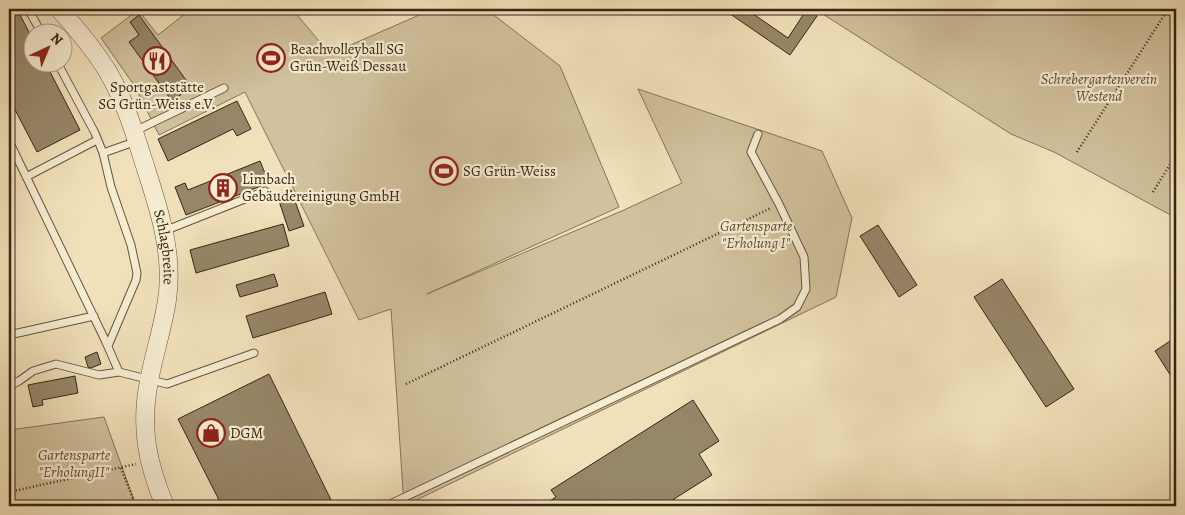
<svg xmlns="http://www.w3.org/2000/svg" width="1185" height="515" font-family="Alegreya,serif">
  <rect width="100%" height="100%" fill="#f1e1ba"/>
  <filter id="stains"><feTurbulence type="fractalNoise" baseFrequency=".004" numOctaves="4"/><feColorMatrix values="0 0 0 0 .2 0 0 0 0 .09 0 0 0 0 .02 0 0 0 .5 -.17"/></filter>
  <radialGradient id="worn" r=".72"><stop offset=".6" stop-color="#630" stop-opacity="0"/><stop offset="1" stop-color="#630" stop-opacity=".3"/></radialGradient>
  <path fill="#d1c19d" stroke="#847458" d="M191,9H292L330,54L433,9H486L560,66L619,207L427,294L624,210L682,183L638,89L822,151L852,218L836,297L404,506L391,309L359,320L245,92L159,135L134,85L101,38L138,10L158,35Z
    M849,9H1176V218L1054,152L1011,134L818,11L839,15Z
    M104,417L136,506H9V430Z"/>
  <path fill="#978769" stroke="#362612" d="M9,9H17L32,38V62H45L80,130L37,152L9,98Z
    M723,9H746L788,38L807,9L817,16L790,55Z
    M139,15L191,87L172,101L129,42L139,35L130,22Z
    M237,101L251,129L237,136L233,129L168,161L158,139Z
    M260,161L269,183L186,215L175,187L185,183L188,190Z
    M291,190L304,226L289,231L277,195Z
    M283,224L289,246L196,273L190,250Z
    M878,225L917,285L899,297L860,236Z
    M274,274L278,286L240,297L236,285Z
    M1002,279L1074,389L1046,407L974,297Z
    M325,292L332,314L253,338L246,316Z
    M1176,337V384L1155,351Z
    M97,352L101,364L91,368L88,367L85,357Z
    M269,374L334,506H222L178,419Z
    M75,376L78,393L42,400L43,405L33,407L28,385Z
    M693,400L719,441L699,454L712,475L663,506H542L556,497L551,490Z"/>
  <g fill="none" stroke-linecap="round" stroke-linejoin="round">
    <defs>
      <path id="service" d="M28,9L41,32
        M57,62L95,133L103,153L111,187L131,245L137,273L136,280L108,346
        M135,131L224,88
        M9,141L105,340L119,372L167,384L254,353
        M103,153L137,141
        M26,177L97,140
        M164,231L265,191
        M9,335L94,316
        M9,386L19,381L33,371L56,364L99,375L119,372
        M386,506L780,319L797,307L806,289L804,257L779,204L751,152L758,134"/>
      <g id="tertiary">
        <path id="s1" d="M59,9C77,29 94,49 108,72C125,101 135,134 145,166C159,209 174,254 167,300C163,327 154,354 149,381C140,427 147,463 165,506"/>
      </g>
    </defs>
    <use href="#service" stroke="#65553c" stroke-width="9"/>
    <use href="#tertiary" stroke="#65553c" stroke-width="19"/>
    <path stroke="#362612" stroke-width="2.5" stroke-dasharray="1 2.5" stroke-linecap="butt" d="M1077,152L1168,9
      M1153,192L1176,155
      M406,384L771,208
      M121,468L136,506
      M9,492L136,464"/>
    <use href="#service" stroke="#f6ecd2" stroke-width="7"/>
    <use href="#tertiary" stroke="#f6ecd2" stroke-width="18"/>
  </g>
  <defs>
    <symbol id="stadium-ring" viewBox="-11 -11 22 22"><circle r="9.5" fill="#f6ecd2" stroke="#8f2418" stroke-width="1.5"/><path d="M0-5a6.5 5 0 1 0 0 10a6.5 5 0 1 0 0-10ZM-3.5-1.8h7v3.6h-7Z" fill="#8f2418"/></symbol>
    <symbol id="restaurant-ring" viewBox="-11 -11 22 22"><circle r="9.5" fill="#f6ecd2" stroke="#8f2418" stroke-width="1.5"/><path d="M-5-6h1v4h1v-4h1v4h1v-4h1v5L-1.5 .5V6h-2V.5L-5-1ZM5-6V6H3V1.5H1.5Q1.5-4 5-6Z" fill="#8f2418"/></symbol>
    <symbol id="building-ring" viewBox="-11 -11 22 22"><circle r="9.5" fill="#f6ecd2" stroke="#8f2418" stroke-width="1.5"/><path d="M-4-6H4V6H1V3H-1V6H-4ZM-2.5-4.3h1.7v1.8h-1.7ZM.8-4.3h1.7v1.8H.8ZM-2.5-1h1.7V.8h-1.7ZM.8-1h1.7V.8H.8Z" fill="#8f2418"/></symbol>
    <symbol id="shop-ring" viewBox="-11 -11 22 22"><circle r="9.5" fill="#f6ecd2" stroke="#8f2418" stroke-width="1.5"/><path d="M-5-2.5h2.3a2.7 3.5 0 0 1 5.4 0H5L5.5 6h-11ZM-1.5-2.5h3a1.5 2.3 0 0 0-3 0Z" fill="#8f2418"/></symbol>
  </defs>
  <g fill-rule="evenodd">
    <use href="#stadium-ring" x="255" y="42" width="32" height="32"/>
    <use href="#restaurant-ring" x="141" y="45" width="32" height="32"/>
    <use href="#stadium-ring" x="428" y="155" width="32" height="32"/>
    <use href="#building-ring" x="207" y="172" width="32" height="32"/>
    <use href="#shop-ring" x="195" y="417" width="32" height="32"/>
  </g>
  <g text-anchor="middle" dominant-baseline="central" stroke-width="4.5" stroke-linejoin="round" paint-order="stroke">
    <g font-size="15" fill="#362612" stroke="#f6ecd2" text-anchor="start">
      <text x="290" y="49">Beachvolleyball SG<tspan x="290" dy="17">Grün-Weiß Dessau</tspan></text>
      <text x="157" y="87" text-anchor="middle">Sportgaststätte<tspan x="157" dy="17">SG Grün-Weiss e.V.</tspan></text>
      <text x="463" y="171">SG Grün-Weiss</text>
      <text x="242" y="179">Limbach<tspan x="242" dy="17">Gebäudereinigung GmbH</tspan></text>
      <text x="230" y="433">DGM</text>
    </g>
    <g font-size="15" font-style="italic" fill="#5d4d35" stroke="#f6ecd2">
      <text x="1099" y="79">Schrebergartenverein<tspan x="1099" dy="17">Westend</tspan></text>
      <text x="756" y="226">Gartensparte<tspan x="756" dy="17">"Erholung I"</tspan></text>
      <text x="74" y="455">Gartensparte<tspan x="74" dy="17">"ErholungII"</tspan></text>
    </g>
    <g font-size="15" fill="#362612" stroke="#f6ecd2">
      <text stroke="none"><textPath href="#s1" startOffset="265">Schlagbreite</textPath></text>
    </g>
  </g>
  <rect width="1185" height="515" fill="none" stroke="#f1e1ba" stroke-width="30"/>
  <rect x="10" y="10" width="1165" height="495" fill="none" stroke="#362612" stroke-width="2.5"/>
  <rect x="15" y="15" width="1155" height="485" fill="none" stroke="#362612"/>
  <g transform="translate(48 48) rotate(44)"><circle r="24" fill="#f6ecd2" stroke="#a99d85"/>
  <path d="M0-4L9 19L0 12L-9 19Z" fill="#8f2418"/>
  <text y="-8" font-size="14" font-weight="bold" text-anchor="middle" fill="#362612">N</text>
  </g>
  <rect width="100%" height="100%" filter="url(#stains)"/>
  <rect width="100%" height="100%" fill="url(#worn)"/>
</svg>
